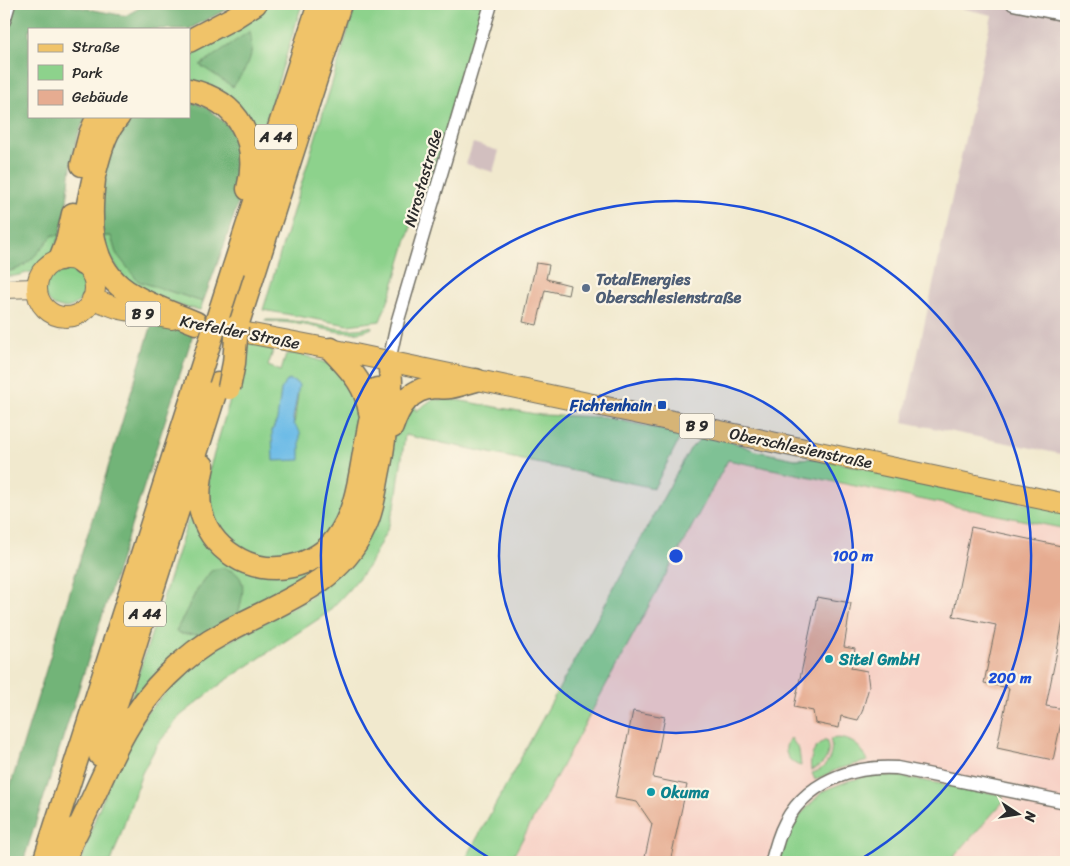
<svg xmlns="http://www.w3.org/2000/svg" width="1070" height="866" font-family="Sriracha,sans-serif">
  <rect width="100%" height="100%" fill="#fcf5e5"/>
  <filter id="ink" filterUnits="userSpaceOnUse"><feTurbulence type="fractalNoise" baseFrequency=".02" numOctaves="2"/><feDisplacementMap in="SourceGraphic" scale="10" xChannelSelector="R" yChannelSelector="G"/><feConvolveMatrix kernelMatrix="1 2 1 2 8 2 1 2 1" color-interpolation-filters="sRGB"/></filter>
  <filter id="wash" filterUnits="userSpaceOnUse"><feTurbulence type="fractalNoise" baseFrequency=".0096" numOctaves="4" result="noise"/><feDisplacementMap in="SourceGraphic" scale="20" xChannelSelector="R" yChannelSelector="G"/><feGaussianBlur stdDeviation="1.12" result="paint"/><feColorMatrix in="noise" values="0 0 0 0 0 0 0 0 0 0 0 0 0 0 0 0 0 1.4 0 .05"/><feComposite in="paint" operator="in"/></filter>
  <g filter="url(#wash)">
    <rect width="100%" height="100%" fill="#f1e9ce"/>
    <path fill="#f7d1c6" d="M728,460L1066,529V862H510Z"/>
    <path fill="#d2bfbf" d="M942,4H1066V455L903,422L992,15Z
      M473,143L499,151L493,172L466,164Z"/>
    <path fill="#8dd28c" stroke="#5c7e5c" fill-rule="evenodd" d="M265,4H302L254,160L253,137L189,88V46Z
      M356,4H485L436,172L415,213L391,293L380,321L348,325L263,310Z
      M53,235H60L52,256L35,271L15,276H4V271C25,273 40,249 53,235Z
      M98,236H111L116,253L138,281L203,302L200,310L181,306L127,284Z
      M44 288a20 20 0 1 1 40 0a20 20 0 1 1-40 0Z
      M265,320C276,320 289,320 300,322C324,325 347,334 371,326L372,328C349,339 322,327 299,324C287,322 276,322 264,321Z
      M247,342L266,346L273,351L268,366L281,371L286,355L295,352L340,368L349,377L362,424L339,521L316,548L277,560L234,548L211,515L208,474ZM298,394L294,424L272,431L277,420Z
      M433,399L456,400L541,415L605,417L682,434L654,488L405,435L396,501L388,528L368,567L345,594L326,614L222,683L180,716L157,745L142,773L111,862H81L96,816L113,774L147,712L202,656L311,597L396,425L413,400L416,411Z
      M703,436L723,438L756,451L795,459L817,458L1066,512V529L728,460L510,862H464L690,449Z
      M195,499L228,557L312,564L324,569L236,623L243,583L211,571L197,590L176,631L182,634L207,635L123,722Z
      M791,738L799,750L801,766C788,763 780,749 791,738Z
      M838,738C852,739 862,747 868,761L838,769L815,780L812,773C827,769 835,754 830,739Z
      M826,740C832,753 825,766 811,770C809,757 814,746 826,740Z
      M871,775L898,776L1003,795V802L949,862H779L787,836L802,813L823,791L848,781Z"/>
    <path fill="#72b478" stroke="#4e7052" d="M15,4H63L125,16L146,4H237L189,29H29V116H87C70,145 71,176 66,208C65,217 62,226 60,235H53C40,249 25,273 4,271V42Z
      M250,31C255,58 248,65 233,87L200,65Z
      M189,101L206,107L219,118L229,127L241,148L240,197L225,243L203,302L138,281L116,253L111,236H98L104,154L128,116H189Z
      M152,324L194,331L23,862H4V807Z
      M221,568C254,572 241,600 236,623L207,635L182,634L176,631L197,590L211,571Z"/>
    <path fill="#6cbbe7" stroke="#4c7389" d="M290,380L295,382L299,385L293,419L294,424L300,432V460L273,461L272,431L277,420L281,390L285,382Z"/>
    <g id="blocks">
      <path fill="#e6ac91" d="M536,263L549,265L546,279L570,285L568,295L545,290L537,325L523,322Z
        M971,527L1066,547V606L1046,706L1064,709L1053,760L997,748L1009,688L984,683L996,625L953,616Z
        M817,597L851,603L844,647L855,649L851,668L867,671L869,687L862,712L858,720L841,716L839,728L815,723L813,711L794,707Z
        M633,711L665,717L653,778L687,785L670,862H644L652,824L637,802L615,798Z"/>
    </g>
  </g>
  <g filter="url(#ink)">
    <use href="#blocks" fill-opacity="0" stroke="#706e64" stroke-width="1"/>
    <g fill="none" stroke-linecap="round" stroke-linejoin="round">
      <defs>
        <path id="minor" d="M1013,4L1066,15
          M4,21L9,4
          M389,361L398,320L491,4
          M772,862C773,855 776,847 778,840C795,787 845,765 897,768L1066,802"/>
        <path id="secondary" d="M4,289L36,288"/>
        <path id="primary" d="M37 288a29 29 0 1 1 58 0a29 29 0 1 1-58 0Z
          M92,299L120,309L172,319
          M221,328L331,349L1066,504"/>
        <path id="motorway" d="M189,41L233,18L255,4
          M189,90C239,101 260,141 248,189
          M82,165L90,134L98,116
          M94,180C89,223 89,271 133,295C153,307 175,314 196,323
          M60,259L67,241L73,214
          M83,264C77,243 96,162 105,139C108,131 113,123 119,116
          M233,270L319,4
          M237,326L340,4
          M331,349C350,370 365,383 370,412
          M392,427C399,406 410,389 434,387C439,387 445,388 450,387C458,386 468,382 476,380
          M203,466C200,479 198,493 200,507C208,549 251,576 292,566C309,562 325,553 336,539C355,514 359,482 364,453C368,432 372,410 377,389
          M100,755L218,384
          M71,843C102,785 119,723 167,676C184,659 203,644 224,633C275,604 338,587 364,529C373,510 375,490 379,470C383,452 385,433 387,414C389,404 391,394 391,384C391,376 390,369 389,361
          M44,862L198,379
          M65,862L76,828"/>
      </defs>
      <use href="#minor" stroke="#706e64" stroke-width="15"/>
      <use href="#secondary" stroke="#706e64" stroke-width="20"/>
      <use href="#primary" stroke="#706e64" stroke-width="22"/>
      <use href="#motorway" stroke="#706e64" stroke-width="25"/>
      <use href="#minor" stroke="#fff" stroke-width="12"/>
      <use href="#secondary" stroke="#f9e7c3" stroke-width="18"/>
      <use href="#primary" stroke="#f0c369" stroke-width="20"/>
      <use href="#motorway" stroke="#f0c369" stroke-width="22"/>
      <defs>
        <path id="motorway-bridge" d="M198,379L233,270
          M229,388L234,363L237,326"/>
      </defs>
      <use href="#motorway-bridge" stroke="#706e64" stroke-width="25" stroke-linecap="butt"/>
      <use href="#motorway-bridge" stroke="#f0c369" stroke-width="22"/>
    </g>
  </g>
  <circle cx="676" cy="556" r="177" fill="#1d4ed8" fill-opacity=".12"/>
  <g fill="none" stroke="#1d4ed8" stroke-width="2.5">
    <circle cx="676" cy="556" r="177"/>
    <path d="M496 862A355 355 0 1 1 856 862"/>
  </g>
  <circle fill="#5c6f8a" stroke="#fcf5e5" stroke-width="2" cx="586" cy="288" r="5"/>
  <rect fill="#1a4fb4" stroke="#fcf5e5" stroke-width="2" x="657" y="400" width="10" height="10" rx="2.5"/>
  <g fill="#0f9aa8" stroke="#fcf5e5" stroke-width="2">
    <circle cx="829" cy="659" r="5"/>
    <circle cx="651" cy="792" r="5"/>
  </g>
  <g text-anchor="middle" dominant-baseline="central" stroke-width="4.5" stroke-linejoin="round" paint-order="stroke">
    <g fill="#fcf5e5" stroke="#6a6863" stroke-width="1">
      <rect x="255" y="124.5" width="42" height="25" rx="4"/>
      <rect x="125.5" y="301.5" width="35" height="25" rx="4"/>
      <rect x="679.5" y="413.5" width="35" height="25" rx="4"/>
      <rect x="124" y="601.5" width="42" height="25" rx="4"/>
    </g>
    <g font-size="15" font-weight="bold" fill="#2b2b2b">
      <text x="276" y="137">A 44</text>
      <text x="143" y="314">B 9</text>
      <text x="697" y="426">B 9</text>
      <text x="145" y="614">A 44</text>
    </g>
    <g font-size="16" fill="#2b2b2b" stroke="#fcf5e5">
      <text transform="translate(423 178) rotate(-74)">Nirostastraße</text>
      <text transform="translate(240 332) rotate(11)">Krefelder Straße</text>
      <text transform="translate(801 448) rotate(12)">Oberschlesienstraße</text>
    </g>
    <g font-size="16" font-weight="bold" fill="#4e5e75" stroke="#fcf5e5" text-anchor="start">
      <text x="596" y="279">TotalEnergies<tspan x="596" dy="18">Oberschlesienstraße</tspan></text>
    </g>
    <g font-size="16" font-weight="bold" fill="#164399" stroke="#fcf5e5" text-anchor="end">
      <text x="652" y="405">Fichtenhain</text>
    </g>
    <g font-size="16" font-weight="bold" fill="#0d838f" stroke="#fcf5e5" text-anchor="start">
      <text x="839" y="659">Sitel GmbH</text>
      <text x="661" y="792">Okuma</text>
    </g>
  </g>
  <circle cx="676" cy="556" r="8" fill="#1d4ed8" stroke="#fcf5e5" stroke-width="2.5"/>
  <g font-size="15" text-anchor="middle" font-weight="bold" fill="#1d4ed8" stroke="#fcf5e5" stroke-width="4.5" stroke-linejoin="round" paint-order="stroke">
    <text x="853" y="561">100 m</text>
    <text x="1010" y="683">200 m</text>
  </g>
  <rect width="1070" height="866" fill="none" stroke="#fcf5e5" stroke-width="20"/>
  <rect x="28" y="28" width="162" height="90" fill="#fcf5e5" stroke="#a8a49b"/>
  <rect x="38" y="44" width="25" height="8" fill="#f0c369" stroke="#a8a49b"/>
  <text x="72" y="52" font-size="15" fill="#2b2b2b">Straße</text>
  <rect x="38" y="65" width="25" height="15" fill="#8dd28c" stroke="#a8a49b"/>
  <text x="72" y="78" font-size="15" fill="#2b2b2b">Park</text>
  <rect x="38" y="90" width="25" height="15" fill="#e6ac91" stroke="#a8a49b"/>
  <text x="72" y="102" font-size="15" fill="#2b2b2b">Gebäude</text>
  <g transform="translate(1018 814) rotate(102)" stroke="#fcf5e5" stroke-width="4" paint-order="stroke">
  <path d="M0-4L9 19L0 12L-9 19Z" fill="#2b2b2b"/>
  <text y="-8" font-size="14" font-weight="bold" text-anchor="middle" fill="#2b2b2b">N</text>
  </g>
</svg>
